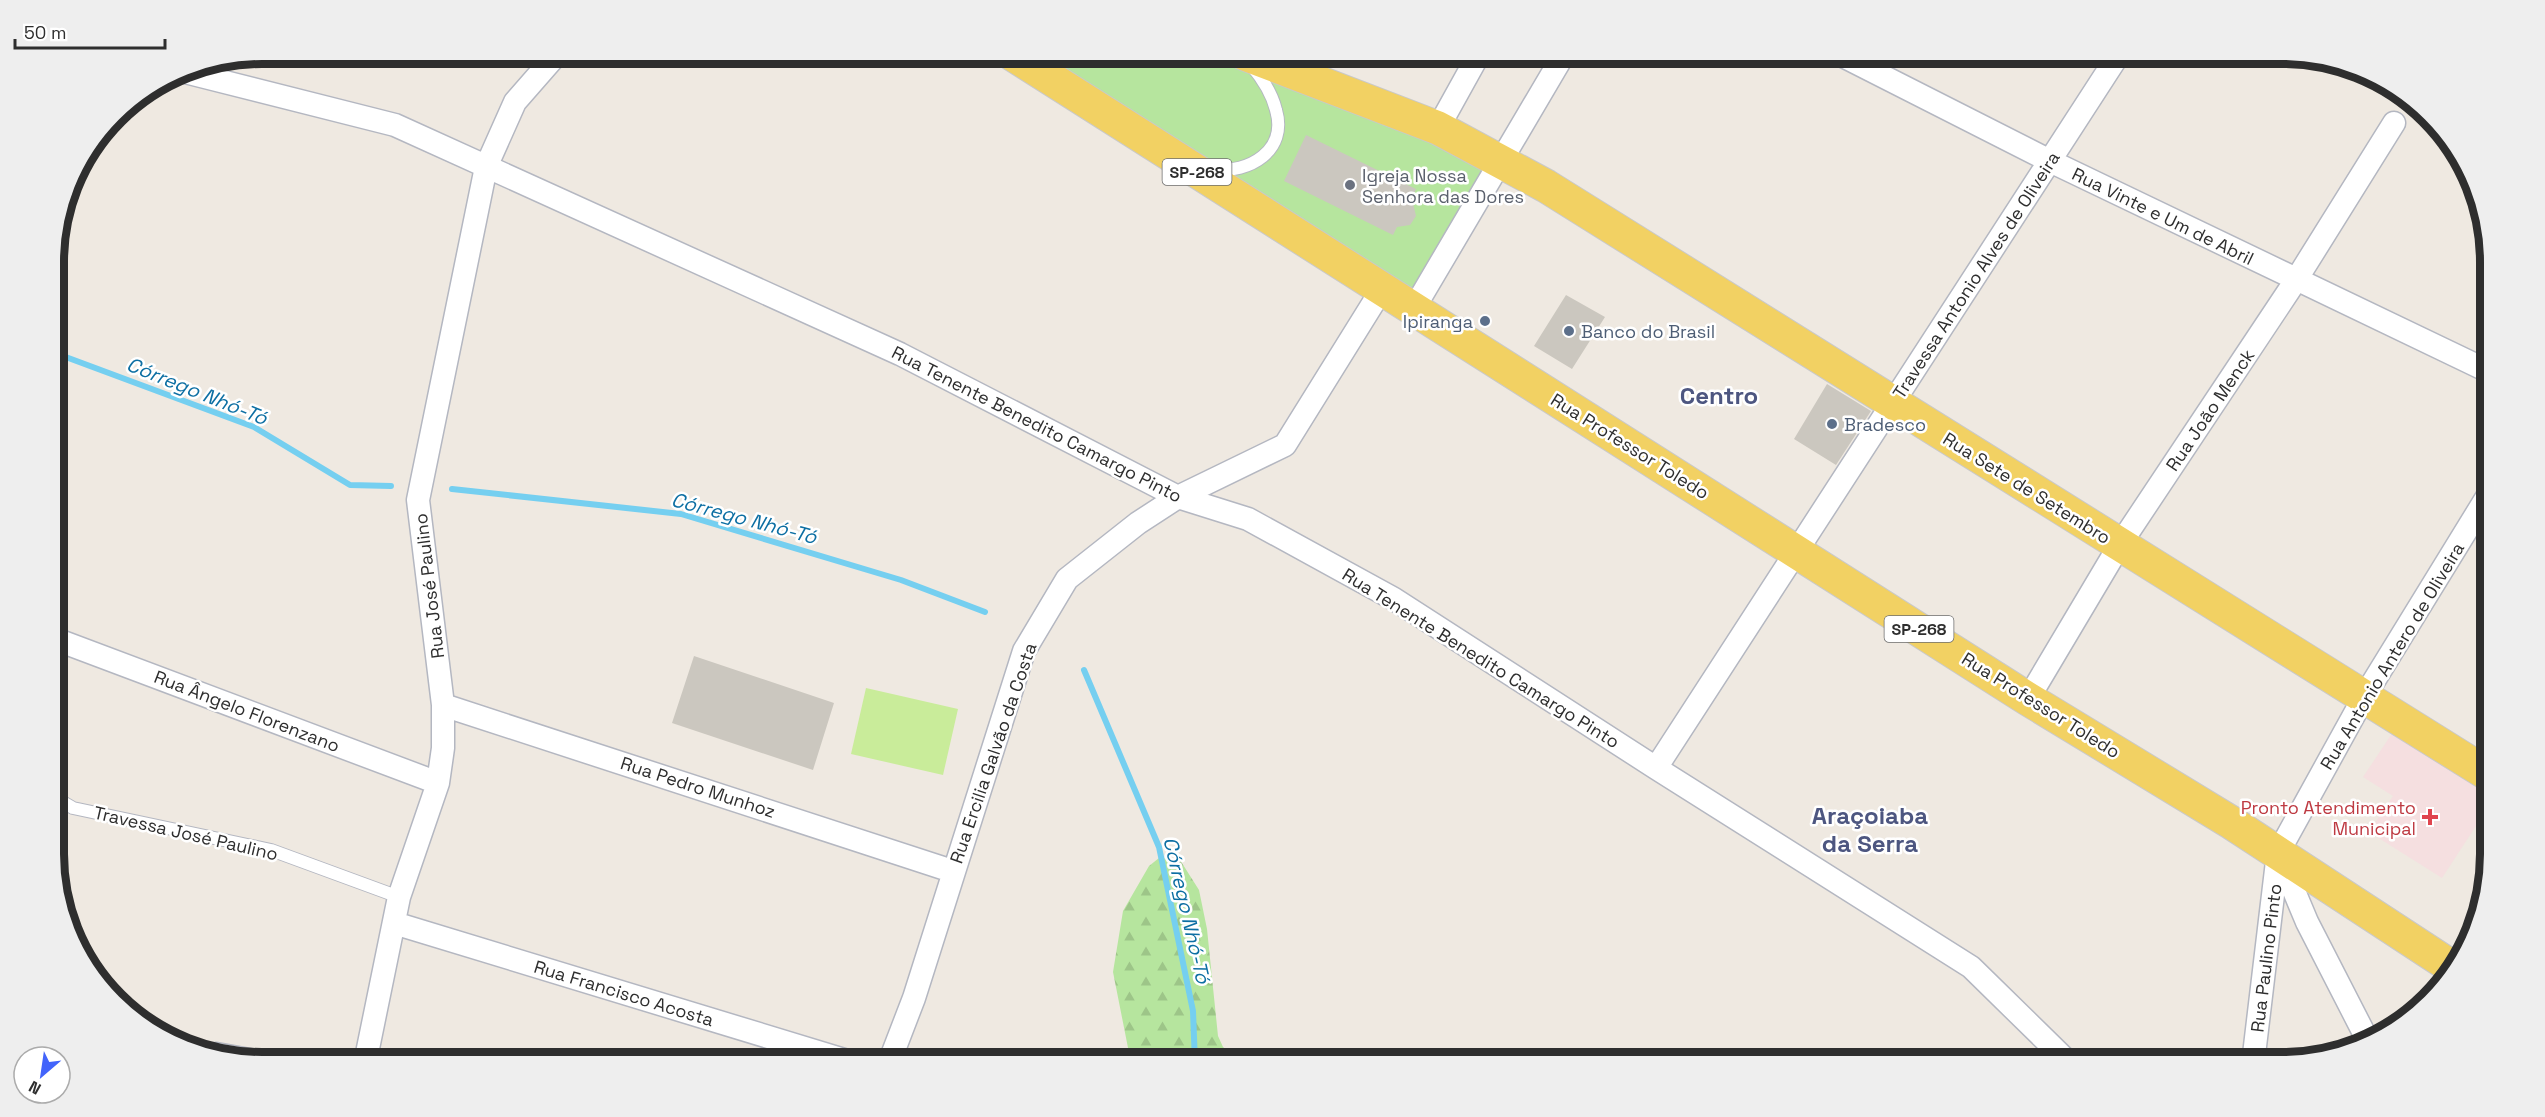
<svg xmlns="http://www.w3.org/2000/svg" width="2545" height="1117" font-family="'Space Grotesk',sans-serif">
  <defs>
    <pattern id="forest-firs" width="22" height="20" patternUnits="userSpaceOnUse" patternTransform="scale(1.5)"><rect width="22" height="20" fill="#b6e59e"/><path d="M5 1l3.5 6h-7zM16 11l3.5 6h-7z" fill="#9dc588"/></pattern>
  </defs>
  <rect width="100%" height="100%" fill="#efe9e1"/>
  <path fill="#f5dfe0" d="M2393,732L2491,794V803L2442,878L2369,832L2393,796L2363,777Z"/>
  <path fill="url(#forest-firs)" d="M55,305C60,344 60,374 55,413Z
    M1159,858L1180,860L1199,890L1207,929L1218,1036L1223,1047L1242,1063H1131L1113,972L1123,911L1149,866Z"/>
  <path fill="#b6e59e" d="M1023,54H1234L1495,163L1411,303Z"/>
  <path fill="#c9ec9a" d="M866,688L958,709L943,775L851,754Z"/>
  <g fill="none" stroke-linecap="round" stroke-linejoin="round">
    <path stroke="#75cff0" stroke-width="6" d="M55,353L254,427L350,485L391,486
      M452,489L681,514L901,580L985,612
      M1084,670L1159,847L1193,1011L1195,1063"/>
  </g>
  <path fill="#cbc7bf" d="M1306,135L1416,189L1412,199L1416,216L1410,225L1397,227L1393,235L1284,181Z
    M1566,295L1605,317L1572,369L1534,346Z
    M1827,384L1871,411L1836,465L1794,439Z
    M694,656L834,703L813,770L672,723Z"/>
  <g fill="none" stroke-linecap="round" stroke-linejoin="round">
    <defs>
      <path id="lane" d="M1214,170C1249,173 1288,151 1276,110C1272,93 1262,78 1251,65
        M56,798L73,808L271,850L399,897"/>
      <path id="street" d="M1839,54L2050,161L2490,372
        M181,71L395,125L900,354L1178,497L1248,519L1394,599L1656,768L1971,967L2069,1063
        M1438,128L1479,54
        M1413,310L1564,54
        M55,639L438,783
        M2028,699L2119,546L2296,280L2394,123
        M443,705L952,871
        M1656,768L2119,54
        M2279,855L2307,922L2367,1039
        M394,923L854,1063
        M216,1054L266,1063
        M365,1063L399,897L438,783L443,748V705L418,500L486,167L515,102L557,54
        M889,1063L914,998L1024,651L1067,579L1138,523L1178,497L1285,445L1382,289
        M2253,1063L2278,853L2364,697L2490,492"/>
      <path id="primary" d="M1012,54L2028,699L2232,823L2455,969
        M1245,54L1438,128L1546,186L2491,776"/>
    </defs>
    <use href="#lane" stroke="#b4b7c1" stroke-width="14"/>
    <use href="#street" stroke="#b4b7c1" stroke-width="25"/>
    <use href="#primary" stroke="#c9c9c9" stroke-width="35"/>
    <use href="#lane" stroke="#fff" stroke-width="12"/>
    <use href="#street" stroke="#fff" stroke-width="22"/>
    <use href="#primary" stroke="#f2d163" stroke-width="33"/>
  </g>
  <circle fill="#6b7280" stroke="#fff" stroke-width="2" cx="1350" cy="185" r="6"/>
  <g fill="#5c6f8a" stroke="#fff" stroke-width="2">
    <circle cx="1485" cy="321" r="6"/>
    <circle cx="1569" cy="331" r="6"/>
    <circle cx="1832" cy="424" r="6"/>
  </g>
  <path fill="#e0444e" stroke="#fff" stroke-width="2" d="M2427 808h6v6h6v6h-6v6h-6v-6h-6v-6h6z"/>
  <g text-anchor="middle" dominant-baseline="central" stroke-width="5" stroke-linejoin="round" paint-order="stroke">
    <g fill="#fff" stroke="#6d6d6d" stroke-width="1.5">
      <rect x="1162.5" y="159" width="69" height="26" rx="4.5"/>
      <rect x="1884.5" y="616" width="69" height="26" rx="4.5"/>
    </g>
    <g font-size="16" font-weight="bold" fill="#2e2e2e">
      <text x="1197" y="172">SP-268</text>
      <text x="1919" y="629">SP-268</text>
    </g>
    <g font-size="18" fill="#5b616d" stroke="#fff" text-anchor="start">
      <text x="1362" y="175">Igreja Nossa<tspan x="1362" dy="21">Senhora das Dores</tspan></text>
    </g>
    <g font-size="18" fill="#2e2e2e" stroke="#fff">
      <text transform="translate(2163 216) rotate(26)">Rua Vinte e Um de Abril</text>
      <text transform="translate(1976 275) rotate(-57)">Travessa Antonio Alves de Oliveira</text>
      <text transform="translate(2210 410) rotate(-56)">Rua João Menck</text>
      <text transform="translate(1037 424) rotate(27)">Rua Tenente Benedito Camargo Pinto</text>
      <text transform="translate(1630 446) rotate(32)">Rua Professor Toledo</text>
      <text transform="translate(2027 488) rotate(32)">Rua Sete de Setembro</text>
      <text transform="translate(429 586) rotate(-97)">Rua José Paulino</text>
      <text transform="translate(2392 656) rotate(-59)">Rua Antonio Antero de Oliveira</text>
      <text transform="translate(1481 658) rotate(32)">Rua Tenente Benedito Camargo Pinto</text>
      <text transform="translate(2041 705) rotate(32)">Rua Professor Toledo</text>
      <text transform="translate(247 711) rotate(21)">Rua Ângelo Florenzano</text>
      <text transform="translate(993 753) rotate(-71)">Rua Ercilia Galvão da Costa</text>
      <text transform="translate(698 787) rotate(18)">Rua Pedro Munhoz</text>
      <text transform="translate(186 833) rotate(13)">Travessa José Paulino</text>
      <text transform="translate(2266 958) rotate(-83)">Rua Paulino Pinto</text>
      <text transform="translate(624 993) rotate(17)">Rua Francisco Acosta</text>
    </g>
    <g font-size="18" fill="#4e5e75" stroke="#fff" text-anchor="start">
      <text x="1473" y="321" text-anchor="end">Ipiranga</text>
      <text x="1581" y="331">Banco do Brasil</text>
      <text x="1844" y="424">Bradesco</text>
    </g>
    <g font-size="18" fill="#be3a42" stroke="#fff" text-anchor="end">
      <text x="2416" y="807">Pronto Atendimento<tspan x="2416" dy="21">Municipal</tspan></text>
    </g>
    <g font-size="20" font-style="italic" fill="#0d6fa3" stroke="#fff">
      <text transform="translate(197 391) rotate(22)">Córrego Nhó-Tó</text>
      <text transform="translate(744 518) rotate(15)">Córrego Nhó-Tó</text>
      <text transform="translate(1187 910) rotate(77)">Córrego Nhó-Tó</text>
    </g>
    <g font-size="24" font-weight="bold" fill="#4d5680" stroke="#fff">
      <text x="1719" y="395">Centro</text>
      <text x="1870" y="815">Araçoiaba<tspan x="1870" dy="28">da Serra</tspan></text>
    </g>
  </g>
  <path d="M0 0H2545V1117H0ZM262 64H2282A198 198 0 0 1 2480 262V854A198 198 0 0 1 2282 1052H262A198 198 0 0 1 64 854V262A198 198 0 0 1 262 64Z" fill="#eee" fill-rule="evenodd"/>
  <path fill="none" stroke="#2e2e2e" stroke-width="8" d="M262 64H2282A198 198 0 0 1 2480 262V854A198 198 0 0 1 2282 1052H262A198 198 0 0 1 64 854V262A198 198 0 0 1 262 64Z"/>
  <g transform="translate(42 1075) rotate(209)"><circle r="28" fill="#ffffff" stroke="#ababab" stroke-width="1.5"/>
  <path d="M0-4.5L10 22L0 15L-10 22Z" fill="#4264fb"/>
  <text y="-9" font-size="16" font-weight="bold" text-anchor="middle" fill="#2e2e2e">N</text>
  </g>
  <path d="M15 39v9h150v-9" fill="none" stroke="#2e2e2e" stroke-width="3"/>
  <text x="24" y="39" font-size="18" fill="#2e2e2e" stroke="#ffffff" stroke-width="4.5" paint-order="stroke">50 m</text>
</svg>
